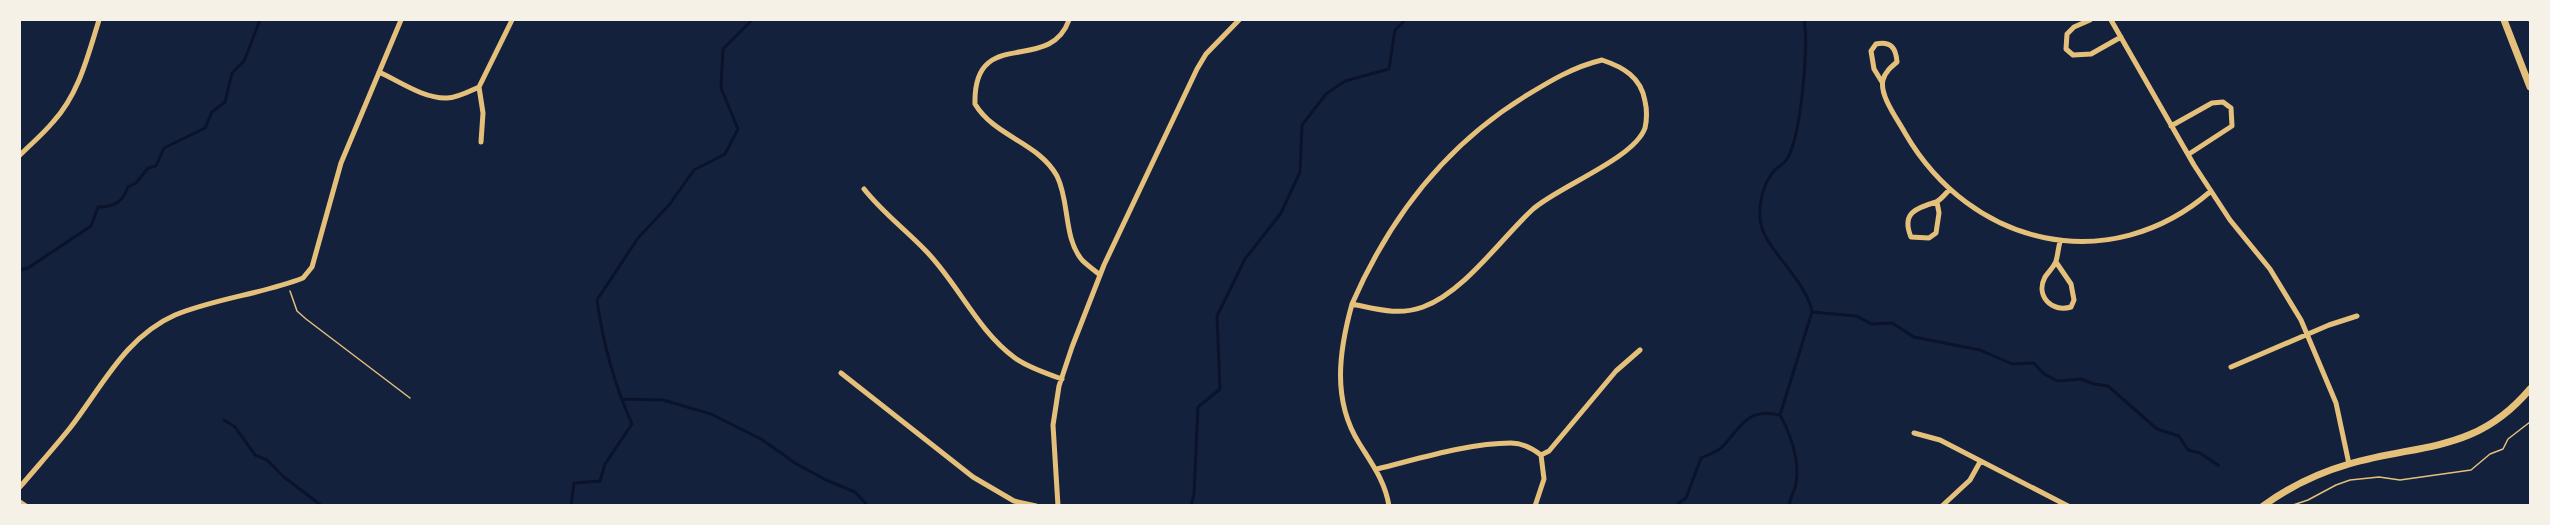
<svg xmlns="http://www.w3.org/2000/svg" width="2550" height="525" font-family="'Space Grotesk',sans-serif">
  <rect width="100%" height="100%" fill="#14213d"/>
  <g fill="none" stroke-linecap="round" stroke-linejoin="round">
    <path stroke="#0b132b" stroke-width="3" d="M20,270L28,268L91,226L98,207C114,207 123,202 128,187L136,183L148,168L156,166L164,148L205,128L212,112L225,102L232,73L244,61L260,20
      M1812,312L1856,316L1872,324L1892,323L1914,337L1980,350L2012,364L2034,363L2044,374L2058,381L2081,379L2094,384L2108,386L2157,429L2179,436L2188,450L2200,453L2218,465
      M622,399L663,400L711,414L761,439L795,463L826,480L855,492L868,506
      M224,420L235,427L255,455L267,460L284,477L322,506
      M571,506L574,483L600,481L605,464L632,424C614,384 603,343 597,300L638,238L669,205L694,170L725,154L738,129L721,88L723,49L752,20
      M1191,506L1194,494L1198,407L1220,389L1217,316L1245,259L1281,213L1300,172L1302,125L1326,94L1345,81L1389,69L1395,30L1405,20
      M1675,506L1686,498L1701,458C1708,455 1717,452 1722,447C1742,426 1746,408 1780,415
      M1789,506C1790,497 1795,491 1796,483C1800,460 1790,433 1780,415L1812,312C1806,278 1761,247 1760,218C1759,202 1763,184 1774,171C1778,167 1784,164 1787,159C1801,137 1809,45 1804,20"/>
    <path stroke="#e5c07b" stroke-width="1.5" d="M2529,20L2530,23
      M290,291L297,311L306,319L410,398
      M2290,506L2308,500L2336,485L2350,480L2379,477L2400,480L2471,470L2490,454L2503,449L2508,439L2530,422"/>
    <path stroke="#e5c07b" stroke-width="5" d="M1069,20C1049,76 973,24 975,104C995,137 1038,142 1057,176C1070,202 1063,237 1082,260C1087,265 1094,270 1100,275
      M2090,20L2074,27L2067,34L2066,49L2073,55L2091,54L2121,37
      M2111,20L2194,165L2230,220L2270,269L2301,320L2336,403L2349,464
      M1602,60C1623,67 1641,77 1645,101C1647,110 1647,119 1645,128C1634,159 1557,187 1532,210C1500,240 1464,292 1423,307C1398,316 1377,309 1352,304C1389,219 1445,146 1524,97C1550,81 1573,67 1602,60Z
      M379,72C399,81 424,99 447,98C457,98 470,91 479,87L512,20
      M1882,82L1874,69L1871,51L1876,44C1891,41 1896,48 1897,62C1891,67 1885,72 1883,80C1879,95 1898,120 1905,133C1971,247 2110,279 2211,191
      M479,87L483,113L481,142
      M2171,126L2212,103L2223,102L2231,108L2232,126L2189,154
      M20,155C31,144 43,134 53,122C79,94 88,55 99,20
      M864,189C883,213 906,230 926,251C959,285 977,330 1015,358C1029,368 1046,373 1062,379
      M1937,202L1939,213L1936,233L1929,238L1911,237C1901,213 1916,208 1936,202C1941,200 1946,193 1950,189
      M2056,262L2071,284L2074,300L2071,307C2052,313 2035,296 2045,277C2049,271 2054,267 2056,261C2058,255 2058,248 2060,242
      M1352,304C1339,351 1332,400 1359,443C1372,464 1385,481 1389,506
      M2231,367L2329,325L2357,316
      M841,373L973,477L1014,501L1036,506
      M1914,433L1940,440L2068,506
      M1541,455L1549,451L1616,371L1640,350
      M1377,469C1418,459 1469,443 1511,443C1523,443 1532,448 1541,455L1544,479L1535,506
      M20,487C36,468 54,448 70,428C102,387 125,337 175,315C217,298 262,294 303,278L312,267L341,163L401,20
      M20,502L26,506
      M1058,506L1053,425L1059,386L1072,347L1104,265L1197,69L1206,54L1239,20
      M1942,506L1970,480L1980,462"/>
    <path stroke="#e5c07b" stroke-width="7" d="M2504,20L2530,87
      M2263,506C2289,487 2318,473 2349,464C2422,443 2476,453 2530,389"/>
  </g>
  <rect width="2550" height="525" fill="none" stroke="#f6f1e7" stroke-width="42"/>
</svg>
